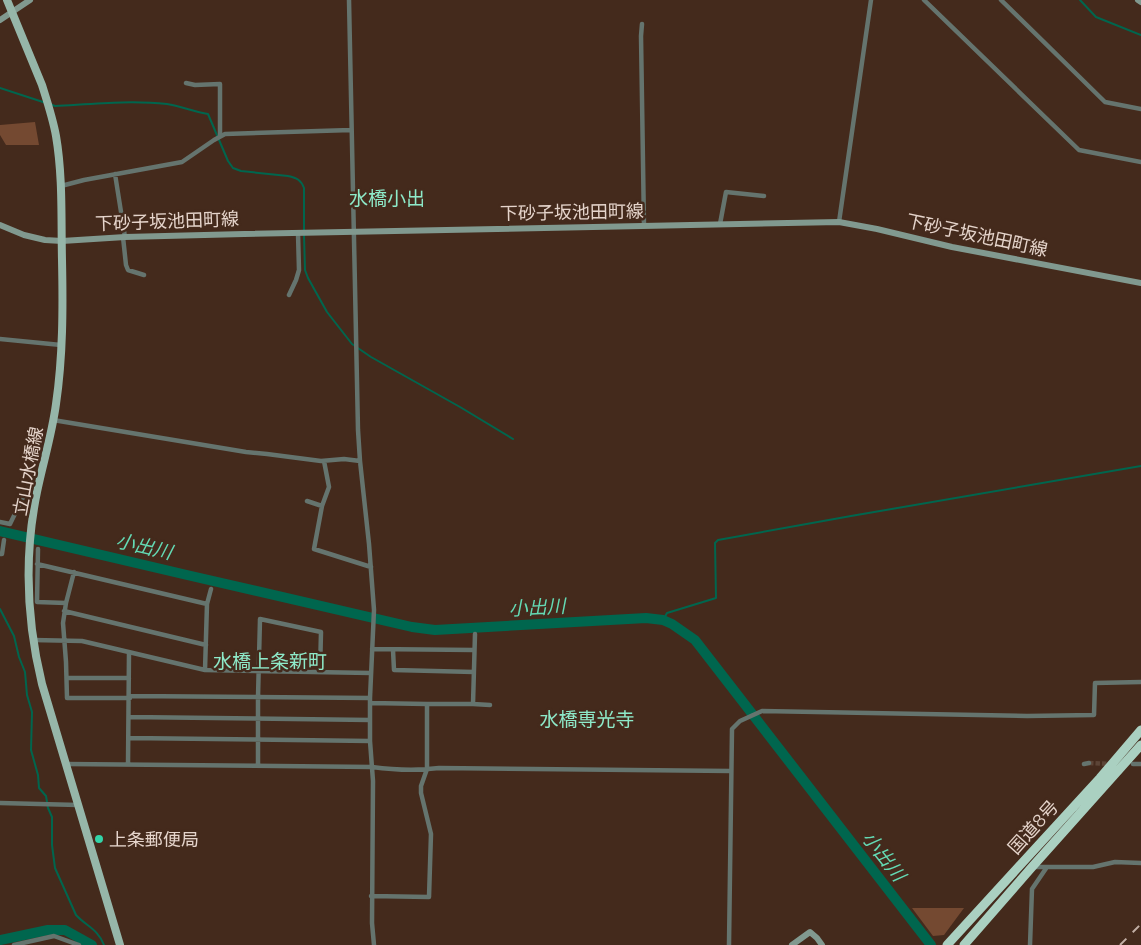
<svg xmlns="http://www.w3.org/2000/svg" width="1141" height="945" font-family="Raleway,'Noto Sans JP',sans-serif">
  <rect width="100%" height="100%" fill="#442a1c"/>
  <path fill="#744931" d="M35,122L39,145H6L0,135V125Z
    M912,908H964L944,935L933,936Z"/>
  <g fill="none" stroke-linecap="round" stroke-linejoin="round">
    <path stroke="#00664e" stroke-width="2" d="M1080,0L1096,17L1141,35
      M0,88L46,103
      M50,104L55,106C92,104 130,100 167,104C181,106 194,112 208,114L228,161L233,168L241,171L288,176C297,178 301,180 304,188V230
      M304,235L305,270L308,278L327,312L352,344L371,357L460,407L513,439
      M0,609L14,636L19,657L25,672L27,695L32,712L31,750L38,775L39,788L46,796L48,808L52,817V845L55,868L76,915C86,926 98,929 104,945
      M663,620L667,613L716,598L715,543L718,540L851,516L1141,466"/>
    <path stroke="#00664e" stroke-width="10" d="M0,531L187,575L412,627L435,630L646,618L663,620L672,624L695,640L931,945
      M0,940L48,930H65L92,945"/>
    <path stroke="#5c4436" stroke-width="4.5" stroke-dasharray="4.5 2" stroke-linecap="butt" d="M1089,763L1111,764"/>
    <path stroke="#65746e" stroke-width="4.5" d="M349,0L358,430L360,461L369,544L374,610L370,698V741L373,781L372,923L374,945
      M924,0L1079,150L1141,162
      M1001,0L1105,102L1141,109
      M642,24L641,36L644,226
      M186,83L195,85L220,84V136
      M115,174L125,237
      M61,186L84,180L182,162L214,140L225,134L351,130
      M839,222L871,0
      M720,224L726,192L764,196
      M123,237L126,265L128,270L144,275
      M289,295L296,280L299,270L298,233
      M0,339L61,345
      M53,420L246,452L267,454L321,461L344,459L360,461
      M307,501L322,506L329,487L324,461
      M322,506L314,549L371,567
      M0,522L10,524L30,483L38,485
      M38,549L37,602L66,603
      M0,554H2L4,540
      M37,564L207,604
      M74,572L66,603L63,623L66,662L67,698H130
      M64,611L206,645
      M475,634L473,704L490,705
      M33,640L82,641L205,670L371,673
      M372,649L474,650
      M393,650L394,670L474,672
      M205,670L207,604L211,589
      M67,678H129
      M130,696L370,698
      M370,703L427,704
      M129,717L370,720
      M129,738L370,741
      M66,764L372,767C394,770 417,771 439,768L731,771
      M128,764L129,652
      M1084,764L1089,763
      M1133,764H1141
      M258,766V697L260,619L321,632L320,672
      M0,803L78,805
      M1033,867H1093L1115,862L1141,863
      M371,896L429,897L431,834L421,793V786L427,769V704H473
      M14,945L54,936L79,945
      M729,945L732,729L740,721L762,711L1027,716L1094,715L1095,683L1141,682
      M1030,945L1032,889L1047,867"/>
    <path stroke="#81998f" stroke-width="6" d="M1138,0L1141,2
      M0,20L30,0
      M0,225L24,235L45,240L62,241L125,237L244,234L839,222L877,229L952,247L1141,283
      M792,945L810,932L817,938L822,945"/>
    <path stroke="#96b6a9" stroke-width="8" d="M7,0L42,85C47,101 53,119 56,136C63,177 61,219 62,260C63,308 63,356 56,404C52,434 43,463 37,492C24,555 27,622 42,684L120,945"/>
    <path stroke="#aad0c1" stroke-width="9" d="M947,945L1100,778L1141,730
      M964,945L1032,867L1141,745"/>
    <path stroke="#c2afa5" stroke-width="2" stroke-dasharray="9 9" stroke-linecap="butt" d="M1120,945L1141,924"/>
  </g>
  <circle fill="#33d4a8" stroke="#442a1c" stroke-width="2" cx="99" cy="839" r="5"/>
  <g text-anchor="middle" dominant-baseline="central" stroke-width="5" stroke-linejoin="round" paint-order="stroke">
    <g font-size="18" fill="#e5d4cb" stroke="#442a1c">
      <text transform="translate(572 212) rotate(-1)">下砂子坂池田町線</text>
      <text transform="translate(167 221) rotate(-2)">下砂子坂池田町線</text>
      <text transform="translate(977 235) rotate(12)">下砂子坂池田町線</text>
      <text transform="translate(28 471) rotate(-79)">立山水橋線</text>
      <text transform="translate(1033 827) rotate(-48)">国道8号</text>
    </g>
    <g font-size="18" fill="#e5d4cb" stroke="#442a1c" text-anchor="start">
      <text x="109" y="839">上条郵便局</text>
    </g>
    <g font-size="19" fill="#8eeac9" stroke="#442a1c">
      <text x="387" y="198">水橋小出</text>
      <text x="270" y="661">水橋上条新町</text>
      <text x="587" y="719">水橋専光寺</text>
    </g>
    <g font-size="19" font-style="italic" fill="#64dab4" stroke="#442a1c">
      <text transform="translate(144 546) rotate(13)">小出川</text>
      <text transform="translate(537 607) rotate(-3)">小出川</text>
      <text transform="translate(884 856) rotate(52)">小出川</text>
    </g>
  </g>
</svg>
